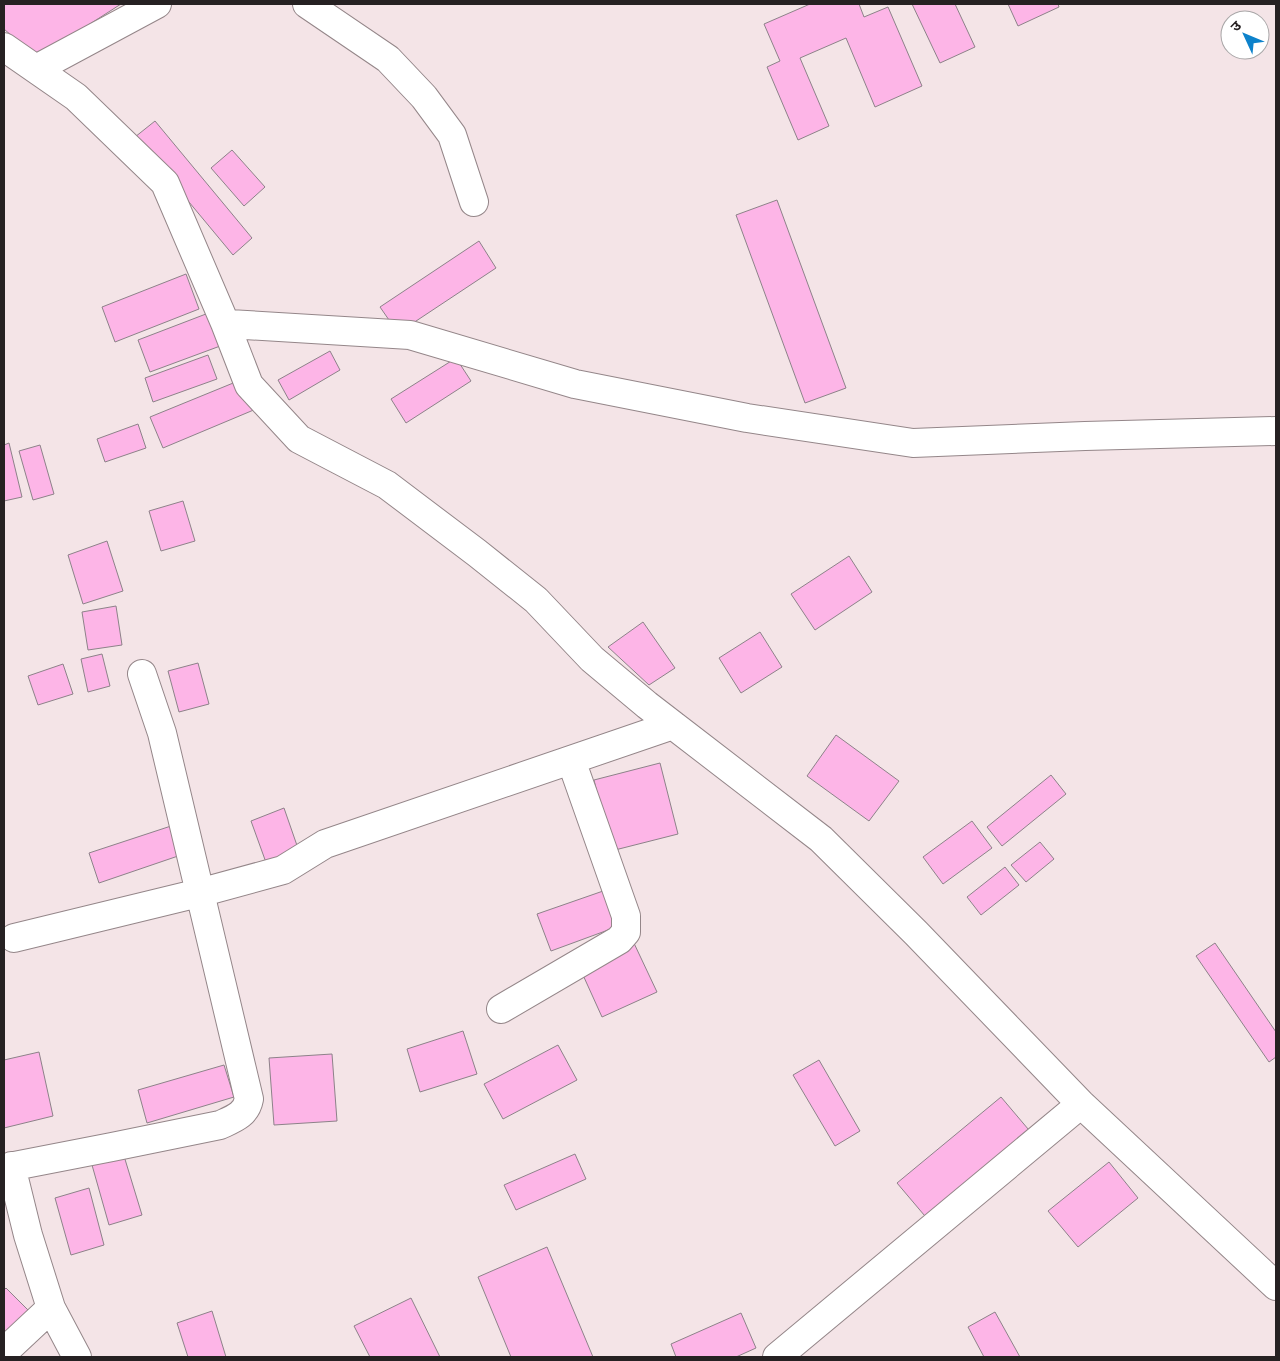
<svg xmlns="http://www.w3.org/2000/svg" width="1280" height="1361" font-family="Arial,'Noto Sans Devanagari',sans-serif">
  <rect width="100%" height="100%" fill="#f4e4e7"/>
  <path fill="#fdb5e7" stroke="#8d8289" d="M4,4H121L37,58L4,29Z
    M810,4H859L864,17L888,7L922,86L875,107L846,38L800,58L829,126L798,140L767,67L780,61L764,24Z
    M912,4H955L975,47L940,63Z
    M1008,4H1058L1059,7L1018,26Z
    M155,121L252,238L233,255L135,137Z
    M232,150L265,187L244,206L211,168Z
    M777,200L846,388L805,403L736,215Z
    M479,241L496,268L398,333L380,307Z
    M186,274L199,309L115,342L102,307Z
    M219,309L231,342L150,372L138,340Z
    M330,351L340,370L289,400L278,380Z
    M208,355L217,379L153,402L145,378Z
    M456,358L471,381L406,423L391,399Z
    M243,379L256,409L163,448L150,417Z
    M138,424L146,448L105,462L97,439Z
    M9,443L22,497L4,501V445Z
    M40,445L54,494L33,500L19,451Z
    M183,501L195,541L161,551L149,511Z
    M107,541L123,591L83,604L68,555Z
    M849,556L872,592L815,630L791,594Z
    M116,606L122,645L88,650L82,612Z
    M643,622L675,668L649,685L608,647Z
    M760,632L782,667L741,693L719,658Z
    M102,654L110,686L88,692L81,659Z
    M198,663L209,704L179,712L168,671Z
    M63,664L73,694L38,705L28,676Z
    M836,735L899,781L869,821L807,776Z
    M660,763L678,834L611,851L594,780Z
    M1051,775L1066,794L1002,846L987,827Z
    M284,808L301,857L268,868L251,821Z
    M972,821L992,848L943,884L923,857Z
    M171,826L181,855L99,883L89,853Z
    M1040,842L1054,859L1026,882L1011,865Z
    M1005,867L1019,885L981,915L967,897Z
    M606,890L619,926L551,951L537,914Z
    M632,939L657,992L602,1017L578,964Z
    M1215,943L1276,1032V1057L1269,1062L1196,956Z
    M463,1031L477,1074L420,1092L407,1049Z
    M558,1045L577,1080L503,1119L484,1084Z
    M39,1052L53,1116L4,1128V1060Z
    M332,1054L337,1121L274,1125L269,1058Z
    M819,1060L860,1131L835,1146L793,1075Z
    M224,1065L234,1097L147,1123L138,1090Z
    M1001,1097L1034,1136L930,1222L897,1183Z
    M575,1154L586,1179L516,1210L504,1185Z
    M124,1156L142,1215L109,1225L92,1165Z
    M1109,1162L1138,1198L1078,1247L1048,1211Z
    M89,1188L104,1245L71,1255L55,1198Z
    M547,1247L593,1357H511L478,1277Z
    M6,1288L32,1314L4,1341V1290Z
    M411,1298L440,1357H370L354,1326Z
    M212,1311L226,1357H188L177,1323Z
    M995,1312L1020,1357H984L968,1327Z
    M741,1313L756,1348L736,1357H676L671,1344Z"/>
  <g fill="none" stroke-linecap="round" stroke-linejoin="round">
    <defs>
      <path id="minor" d="M307,4L388,59L424,97L452,135L474,202
        M4,47L76,97L165,183L225,323L229,324L410,335L575,384L747,418L913,443L1085,436L1276,431
        M36,69L157,4
        M225,323L249,385L299,439L387,485L477,553L536,600L592,659L647,705L821,839L916,933L1081,1104L1276,1286
        M14,938L199,893L283,870L325,844L673,725
        M501,1009L619,940L626,932V916L571,760
        M11,1166L28,1235L51,1308L77,1357
        M4,1168L112,1147L220,1125C233,1119 246,1115 249,1099L162,733L142,674
        M4,1352L51,1308
        M777,1357L1081,1104"/>
    </defs>
    <use href="#minor" stroke="#948689" stroke-width="30"/>
    <use href="#minor" stroke="#fff" stroke-width="28"/>
  </g>
  <rect width="1280" height="1361" fill="none" stroke="#262122" stroke-width="10"/>
  <g transform="translate(1245 35) rotate(314)"><circle r="24" fill="#ffffff" stroke="#a8a6a7"/>
  <path d="M0-4L9 19L0 12L-9 19Z" fill="#0d82cb"/>
  <text y="-8" font-size="14" font-weight="bold" text-anchor="middle" fill="#262122">उ</text>
  </g>
</svg>
